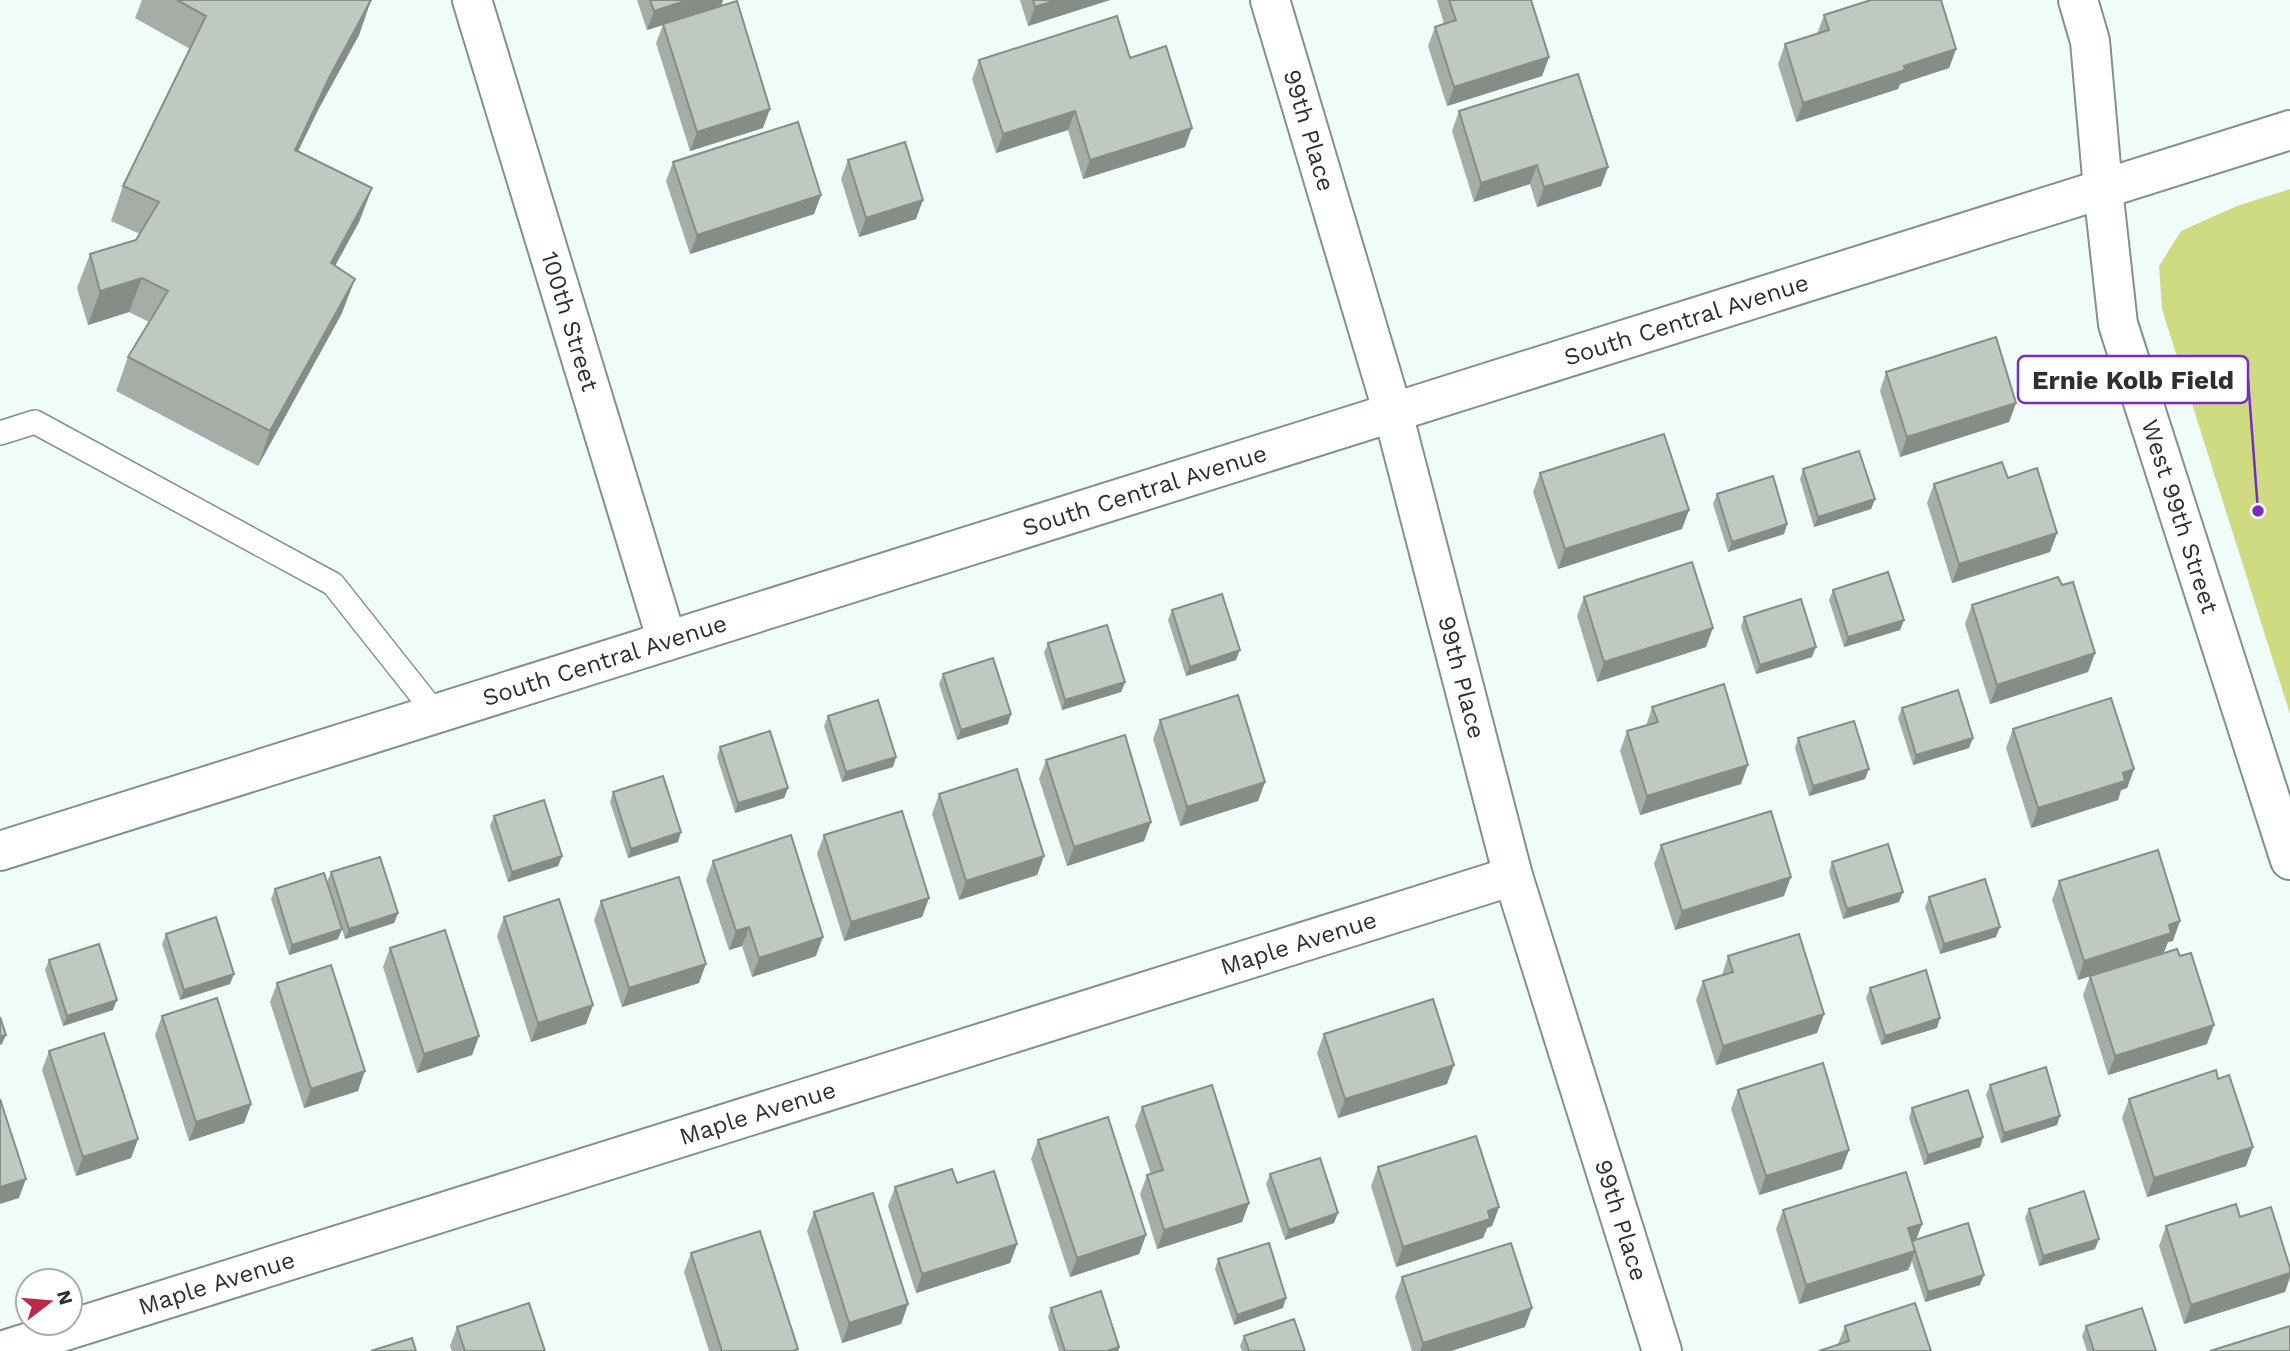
<svg xmlns="http://www.w3.org/2000/svg" width="2290" height="1351" font-family="'Work Sans',sans-serif">
  <rect width="100%" height="100%" fill="#effcf9"/>
  <path fill="#cfdb81" d="M2290,189V714L2162,309L2159,266L2181,231L2237,206Z"/>
  <g fill="none" stroke-linecap="round" stroke-linejoin="round">
    <defs>
      <path id="service" d="M0,433L35,422L333,584L436,714"/>
      <g id="minor">
        <path id="s1" d="M472,0L667,641"/>
        <path id="s2" d="M1270,0L1393,413L1513,876L1662,1351"/>
        <path d="M2078,0L2090,41L2103,189"/>
        <path id="s3" d="M1,1351L1513,876"/>
      </g>
      <g id="tertiary">
        <path id="s4" d="M2103,189L2118,324L2290,860"/>
        <path id="s5" d="M0,851L2290,130"/>
      </g>
    </defs>
    <use href="#service" stroke="#84908d" stroke-width="26"/>
    <use href="#minor" stroke="#84908d" stroke-width="42"/>
    <use href="#tertiary" stroke="#84908d" stroke-width="42"/>
    <use href="#service" stroke="#fff" stroke-width="23"/>
    <use href="#minor" stroke="#fff" stroke-width="38"/>
    <use href="#tertiary" stroke="#fff" stroke-width="38"/>
  </g>
  <path fill="#a5ada6" d="M142,0H371L359,35L318,110L298,151L372,188L359,222L335,266L342,313L258,466L116,391L128,357L149,322L129,312L88,325L77,288L90,254L136,240L140,234L111,221L123,186L190,49L135,18Z
    M637,0H723L721,6L763,128L690,151L656,43L663,25L647,30Z
    M1020,0H1110L1028,26Z
    M1437,0H1531L1549,57L1542,76L1447,106L1428,46L1435,27L1444,24Z
    M1824,15L1956,49L1949,68L1900,84L1898,89L1796,122L1778,64L1785,44L1817,34Z
    M1130,58L1185,147L1083,179L1068,130L996,153L972,79L979,60Z
    M1459,111L1608,167L1601,186L1537,207L1530,184L1474,202L1452,131Z
    M848,160L916,219L859,237L841,179Z
    M673,162L821,195L814,214L690,254L666,181Z
    M1886,372L2016,403L2009,422L1900,457L1880,391Z
    M1803,469L1875,499L1871,509L1814,527L1800,479Z
    M1540,473L1682,529L1558,569L1533,492Z
    M2008,478L2057,533L2050,552L1952,583L1927,503L1934,484Z
    M1717,494L1787,524L1784,534L1728,552L1713,504Z
    M2062,585L2095,653L2088,672L1990,704L1965,624L1972,605Z
    M1833,590L1904,620L1900,630L1844,647L1829,600Z
    M1584,597L1706,647L1597,682L1577,616Z
    M1172,610L1236,660L1186,676L1168,620Z
    M1744,617L1812,657L1756,674L1741,627Z
    M1048,643L1125,682L1121,692L1062,710L1044,653Z
    M943,674L1008,724L957,740L939,684Z
    M1652,707L1741,784L1640,815L1620,751L1627,731L1646,726Z
    M1902,708L1969,748L1913,765L1898,718Z
    M828,716L896,757L893,767L842,782L824,726Z
    M1160,720L1265,782L1258,801L1180,826L1153,739Z
    M2013,729L2134,769L2127,788L2121,790L2118,800L2031,828L2006,748Z
    M1798,738L1865,779L1809,796L1795,748Z
    M720,747L788,788L784,798L735,813L717,757Z
    M1046,760L1151,822L1144,841L1067,866L1039,779Z
    M613,792L678,842L628,858L610,802Z
    M939,794L1044,856L1037,875L959,900L932,814Z
    M494,816L562,856L558,866L508,882L490,826Z
    M824,835L929,898L922,917L844,941L817,854Z
    M1661,845L1784,896L1675,930L1654,864Z
    M713,861L816,956L752,977L742,946L729,950L706,880Z
    M1832,862L1899,902L1843,919L1829,872Z
    M331,872L398,913L394,923L345,939L327,882Z
    M2059,881L2173,941L2168,942L2164,952L2078,980L2052,900Z
    M275,889L338,939L289,955L271,899Z
    M1929,897L1996,937L1940,954L1925,907Z
    M601,901L699,983L622,1007L594,920Z
    M504,917L593,1005L586,1024L531,1042L497,936Z
    M166,934L230,984L180,1000L162,944Z
    M390,948L479,1036L472,1055L417,1073L383,967Z
    M1728,956L1824,1014L1817,1033L1716,1065L1696,1000L1703,981L1722,975Z
    M49,960L113,1010L63,1026L45,970Z
    M2090,976L2207,1044L2108,1075L2083,995Z
    M277,983L358,1091L304,1108L270,1002Z
    M1870,988L1937,1028L1881,1045L1866,998Z
    M162,1016L251,1104L244,1123L189,1141L155,1035Z
    M1324,1034L1447,1084L1338,1118L1317,1053Z
    M49,1051L138,1139L131,1158L76,1176L42,1070Z
    M2218,1079L2253,1147L2246,1166L2147,1197L2122,1118L2129,1099Z
    M1990,1085L2057,1125L2001,1143L1986,1095Z
    M1738,1090L1842,1169L1759,1195L1731,1109Z
    M1142,1107L1249,1203L1242,1222L1157,1249L1140,1194L1147,1175L1151,1174L1135,1126Z
    M1912,1108L1983,1137L1980,1147L1924,1165L1909,1118Z
    M1038,1140L1146,1235L1139,1254L1070,1277L1031,1159Z
    M1378,1167L1499,1207L1492,1226L1487,1228L1483,1238L1396,1267L1371,1186Z
    M1270,1174L1334,1223L1285,1240L1266,1184Z
    M957,1183L1017,1244L1010,1263L916,1293L888,1206L895,1187Z
    M2029,1209L2095,1249L2039,1266L2025,1218Z
    M1783,1210L1922,1224L1916,1239L1980,1285L1925,1302L1912,1262L1908,1270L1799,1304L1776,1229Z
    M814,1212L908,1304L901,1324L842,1343L807,1231Z
    M2166,1226L2290,1268V1277L2285,1292L2184,1324L2159,1246Z
    M691,1253L798,1351H709L684,1272Z
    M1218,1259L1283,1308L1234,1325L1215,1269Z
    M1402,1277L1525,1327L1451,1351H1412L1395,1297Z
    M1051,1308L1119,1347L1118,1351H1059L1048,1317Z
    M1845,1326L1931,1351L1838,1344Z
    M2086,1326L2156,1351H2087L2082,1336Z
    M457,1327L545,1351H452L450,1346Z
    M1244,1336L1305,1351H1242L1240,1346Z"/>
  <path fill="#868d87" d="M371,0L359,35L318,110L282,184L295,150L330,76Z
    M688,0H723L721,7L647,30L654,11Z
    M1056,0H1110L1028,26L1035,7Z
    M1956,49L1949,68L1900,84L1898,89L1796,122L1803,103L1904,66Z
    M1549,57L1542,76L1447,106L1454,87Z
    M770,109L763,128L690,151L697,132Z
    M1075,111L1068,130L996,153L1003,134Z
    M1192,128L1185,147L1083,179L1090,160Z
    M1537,165L1530,184L1474,202L1481,183Z
    M1608,167L1601,186L1537,207L1544,187Z
    M372,188L359,222L318,297L331,263Z
    M821,195L814,214L690,254L697,235Z
    M923,200L916,219L859,237L866,218Z
    M142,278L129,312L88,325L100,291Z
    M355,279L342,313L258,466L270,431Z
    M2016,403L2009,422L1900,457L1907,437Z
    M1875,499L1871,509L1814,527L1818,517Z
    M1689,510L1682,529L1558,569L1565,549Z
    M1787,524L1784,534L1728,552L1732,542Z
    M2057,533L2050,552L1952,583L1959,564Z
    M1904,620L1900,630L1844,647L1848,637Z
    M1713,628L1706,647L1597,682L1604,662Z
    M1816,647L1812,657L1756,674L1760,665Z
    M1240,650L1236,660L1186,676L1190,667Z
    M2095,653L2088,672L1990,704L1997,685Z
    M1125,682L1121,692L1062,710L1065,700Z
    M1011,714L1008,724L957,740L961,730Z
    M1973,738L1969,748L1913,765L1916,755Z
    M896,757L893,767L842,782L846,772Z
    M1748,765L1741,784L1640,815L1647,796Z
    M1869,769L1865,779L1809,796L1813,786Z
    M2134,769L2127,788L2121,790L2118,800L2031,828L2038,808Z
    M1265,782L1258,801L1180,826L1187,807Z
    M788,788L784,798L735,813L738,803Z
    M1151,822L1144,841L1067,866L1074,847Z
    M681,832L678,842L628,858L631,849Z
    M562,856L558,866L508,882L512,872Z
    M1044,856L1037,875L959,900L966,881Z
    M1791,877L1784,896L1675,930L1682,911Z
    M1903,892L1899,902L1843,919L1847,909Z
    M929,898L922,917L844,941L851,922Z
    M398,913L394,923L345,939L349,929Z
    M2180,921L2173,941L2168,942L2164,952L2078,980L2084,961L2169,925Z
    M749,927L742,946L729,950L736,931Z
    M2000,927L1996,937L1940,954L1944,944Z
    M342,929L338,939L289,955L292,945Z
    M823,937L816,956L752,977L759,958Z
    M706,964L699,983L622,1007L629,988Z
    M234,974L230,984L180,1000L184,990Z
    M117,1000L113,1010L63,1026L67,1016Z
    M593,1005L586,1024L531,1042L538,1023Z
    M1824,1014L1817,1033L1716,1065L1723,1046Z
    M1940,1018L1937,1028L1881,1045L1885,1036Z
    M2214,1025L2207,1044L2108,1075L2115,1056Z
    M6,1035L2,1044L0,1045V1036Z
    M479,1036L472,1055L417,1073L424,1054Z
    M1454,1065L1447,1084L1338,1118L1345,1099Z
    M365,1071L358,1091L304,1108L311,1089Z
    M251,1104L244,1123L189,1141L196,1122Z
    M2060,1116L2057,1125L2001,1143L2004,1133Z
    M1983,1137L1980,1147L1924,1165L1928,1155Z
    M138,1139L131,1158L76,1176L83,1157Z
    M2253,1147L2246,1166L2147,1197L2154,1178Z
    M1849,1150L1842,1169L1759,1195L1766,1176Z
    M26,1179L19,1198L0,1204V1187Z
    M1249,1203L1242,1222L1157,1249L1164,1230Z
    M1499,1207L1492,1226L1487,1228L1483,1238L1396,1267L1403,1247Z
    M1338,1213L1334,1223L1285,1240L1289,1230Z
    M1922,1224L1915,1243L1912,1244L1908,1228Z
    M1146,1235L1139,1254L1070,1277L1077,1258Z
    M2099,1239L2095,1249L2039,1266L2043,1256Z
    M1017,1244L1010,1263L916,1293L922,1274Z
    M1915,1251L1908,1270L1799,1304L1806,1285Z
    M2290,1273V1277L2285,1292L2184,1324L2191,1305Z
    M1984,1275L1980,1285L1925,1302L1928,1292Z
    M1286,1298L1283,1308L1234,1325L1237,1315Z
    M908,1304L901,1324L842,1343L849,1323Z
    M1532,1308L1525,1327L1451,1351H1420L1423,1343Z
    M1119,1347L1118,1351H1107Z"/>
  <path fill="#c0c9c1" stroke="#868d87" stroke-width="2" d="M177,0H371L330,76L295,150L372,188L331,263L355,279L270,431L128,357L168,291L142,278L100,291L90,254L136,240L159,202L123,186L206,16Z
    M650,0H688L654,11Z
    M1033,0H1056L1035,7Z
    M1449,0H1531L1549,57L1454,87L1435,27L1456,20Z
    M1871,0H1941L1956,49L1904,66L1905,70L1803,103L1785,44L1829,30L1824,15Z
    M737,1L770,109L697,132L663,24Z
    M1117,16L1130,58L1166,46L1192,128L1090,160L1075,111L1003,134L979,60Z
    M1578,74L1608,167L1544,187L1537,165L1481,183L1459,111Z
    M798,122L821,195L697,235L673,162Z
    M905,142L923,200L866,218L848,160Z
    M1996,337L2016,403L1907,437L1886,372Z
    M1664,434L1689,510L1565,549L1540,473Z
    M1859,451L1875,499L1818,517L1803,469Z
    M2002,462L2008,478L2037,468L2057,533L1959,564L1934,484Z
    M1773,476L1787,524L1732,542L1717,494Z
    M1692,562L1713,628L1604,662L1584,597Z
    M1888,572L1904,620L1848,637L1833,590Z
    M2058,577L2062,585L2073,582L2095,653L1997,685L1972,605Z
    M1222,594L1240,650L1190,667L1172,610Z
    M1801,599L1816,647L1760,665L1744,617Z
    M1107,625L1125,682L1065,700L1048,643Z
    M993,658L1011,714L961,730L943,674Z
    M1724,684L1748,765L1647,796L1627,731L1658,722L1652,707Z
    M1958,690L1973,738L1916,755L1902,708Z
    M1238,695L1265,782L1187,807L1160,720Z
    M2111,698L2134,769L2123,773L2125,781L2038,808L2013,729Z
    M878,700L896,757L846,772L828,716Z
    M1854,721L1869,769L1813,786L1798,738Z
    M770,731L788,788L738,803L720,747Z
    M1125,735L1151,822L1074,847L1046,760Z
    M1017,769L1044,856L966,881L939,794Z
    M663,776L681,832L631,849L613,792Z
    M544,800L562,856L512,872L494,816Z
    M902,811L929,898L851,922L824,835Z
    M1771,811L1791,877L1682,911L1661,845Z
    M791,835L823,937L759,958L749,927L736,931L713,861Z
    M1888,844L1903,892L1847,909L1832,862Z
    M2158,850L2180,921L2169,925L2171,933L2084,961L2059,881Z
    M380,857L398,913L349,929L331,872Z
    M324,873L342,929L292,945L275,889Z
    M679,877L706,964L629,988L601,901Z
    M1985,879L2000,927L1944,944L1929,897Z
    M559,899L593,1005L538,1023L504,917Z
    M216,917L234,974L184,990L166,934Z
    M445,930L479,1036L424,1054L390,948Z
    M1799,934L1824,1014L1723,1046L1703,981L1733,972L1728,956Z
    M99,944L117,1000L67,1016L49,960Z
    M2177,949L2180,956L2191,953L2214,1025L2115,1056L2090,976Z
    M331,965L365,1071L311,1089L277,983Z
    M1926,970L1940,1018L1885,1036L1870,988Z
    M217,998L251,1104L196,1122L162,1016Z
    M1433,999L1454,1065L1345,1099L1324,1034Z
    M0,1017L6,1035L0,1036Z
    M104,1033L138,1139L83,1157L49,1051Z
    M1823,1063L1849,1150L1766,1176L1738,1090Z
    M2046,1067L2060,1116L2004,1133L1990,1085Z
    M2216,1070L2218,1079L2229,1075L2253,1147L2154,1178L2129,1099Z
    M1212,1085L1249,1203L1164,1230L1147,1175L1163,1170L1142,1107Z
    M1968,1090L1983,1137L1928,1155L1912,1108Z
    M0,1099L26,1179L0,1187Z
    M1108,1117L1146,1235L1077,1258L1038,1140Z
    M1476,1136L1499,1207L1488,1211L1490,1219L1403,1247L1378,1167Z
    M1320,1158L1338,1213L1289,1230L1270,1174Z
    M952,1169L957,1183L994,1171L1017,1244L922,1274L895,1187Z
    M1906,1172L1922,1224L1908,1228L1915,1251L1806,1285L1783,1210Z
    M2084,1191L2099,1239L2043,1256L2029,1209Z
    M873,1193L908,1304L849,1323L814,1212Z
    M2236,1204L2240,1217L2271,1207L2290,1268V1273L2191,1305L2166,1226Z
    M1968,1223L1984,1275L1928,1292L1912,1241Z
    M760,1231L798,1349L793,1351H722L691,1253Z
    M1269,1243L1286,1298L1237,1315L1218,1259Z
    M1511,1243L1532,1308L1423,1343L1402,1277Z
    M1101,1291L1119,1347L1107,1351H1065L1051,1308Z
    M529,1303L545,1351H465L457,1327Z
    M1915,1303L1931,1351H1819L1849,1341L1845,1326Z
    M2142,1308L2156,1351H2094L2086,1326Z
    M1294,1319L1305,1351H1249L1244,1336Z
    M2290,1326V1351H2210Z
    M412,1338L416,1351H371Z"/>
  <g text-anchor="middle" dominant-baseline="central" stroke-width="5" stroke-linejoin="round" paint-order="stroke">
    <g font-size="24" fill="#2c3130" stroke="#fff">
      <text stroke="none"><textPath href="#s2" startOffset="136">99th Place</textPath></text>
      <text stroke="none"><textPath href="#s5" startOffset="1768">South Central Avenue</textPath></text>
      <text stroke="none"><textPath href="#s1" startOffset="336">100th Street</textPath></text>
      <text stroke="none"><textPath href="#s5" startOffset="1200">South Central Avenue</textPath></text>
      <text stroke="none"><textPath href="#s4" startOffset="338">West 99th Street</textPath></text>
      <text stroke="none"><textPath href="#s5" startOffset="634">South Central Avenue</textPath></text>
      <text stroke="none"><textPath href="#s2" startOffset="704">99th Place</textPath></text>
      <text stroke="none"><textPath href="#s3" startOffset="1360">Maple Avenue</textPath></text>
      <text stroke="none"><textPath href="#s3" startOffset="793">Maple Avenue</textPath></text>
      <text stroke="none"><textPath href="#s2" startOffset="1270">99th Place</textPath></text>
      <text stroke="none"><textPath href="#s3" startOffset="226">Maple Avenue</textPath></text>
    </g>
  </g>
  <path fill="none" stroke="#7b2cbf" stroke-width="2.5" d="M2258 511L2248 379"/>
  <circle fill="#7b2cbf" stroke="#fff" stroke-width="2.5" cx="2258" cy="511" r="7"/>
  <rect fill="#fff" stroke="#7b2cbf" stroke-width="2.5" x="2018" y="356" width="230" height="47" rx="7"/>
  <g font-size="26" text-anchor="middle" font-weight="bold" fill="#2c3130">
    <text x="2133" y="389">Ernie Kolb Field</text>
  </g>
  <g transform="translate(49 1302) rotate(74)"><circle r="33" fill="#ffffff" stroke="#abadac" stroke-width="2"/>
  <path d="M0-5L12 26L0 18L-12 26Z" fill="#bb2a48"/>
  <text y="-10" font-size="19" font-weight="bold" text-anchor="middle" fill="#2c3130">N</text>
  </g>
</svg>
